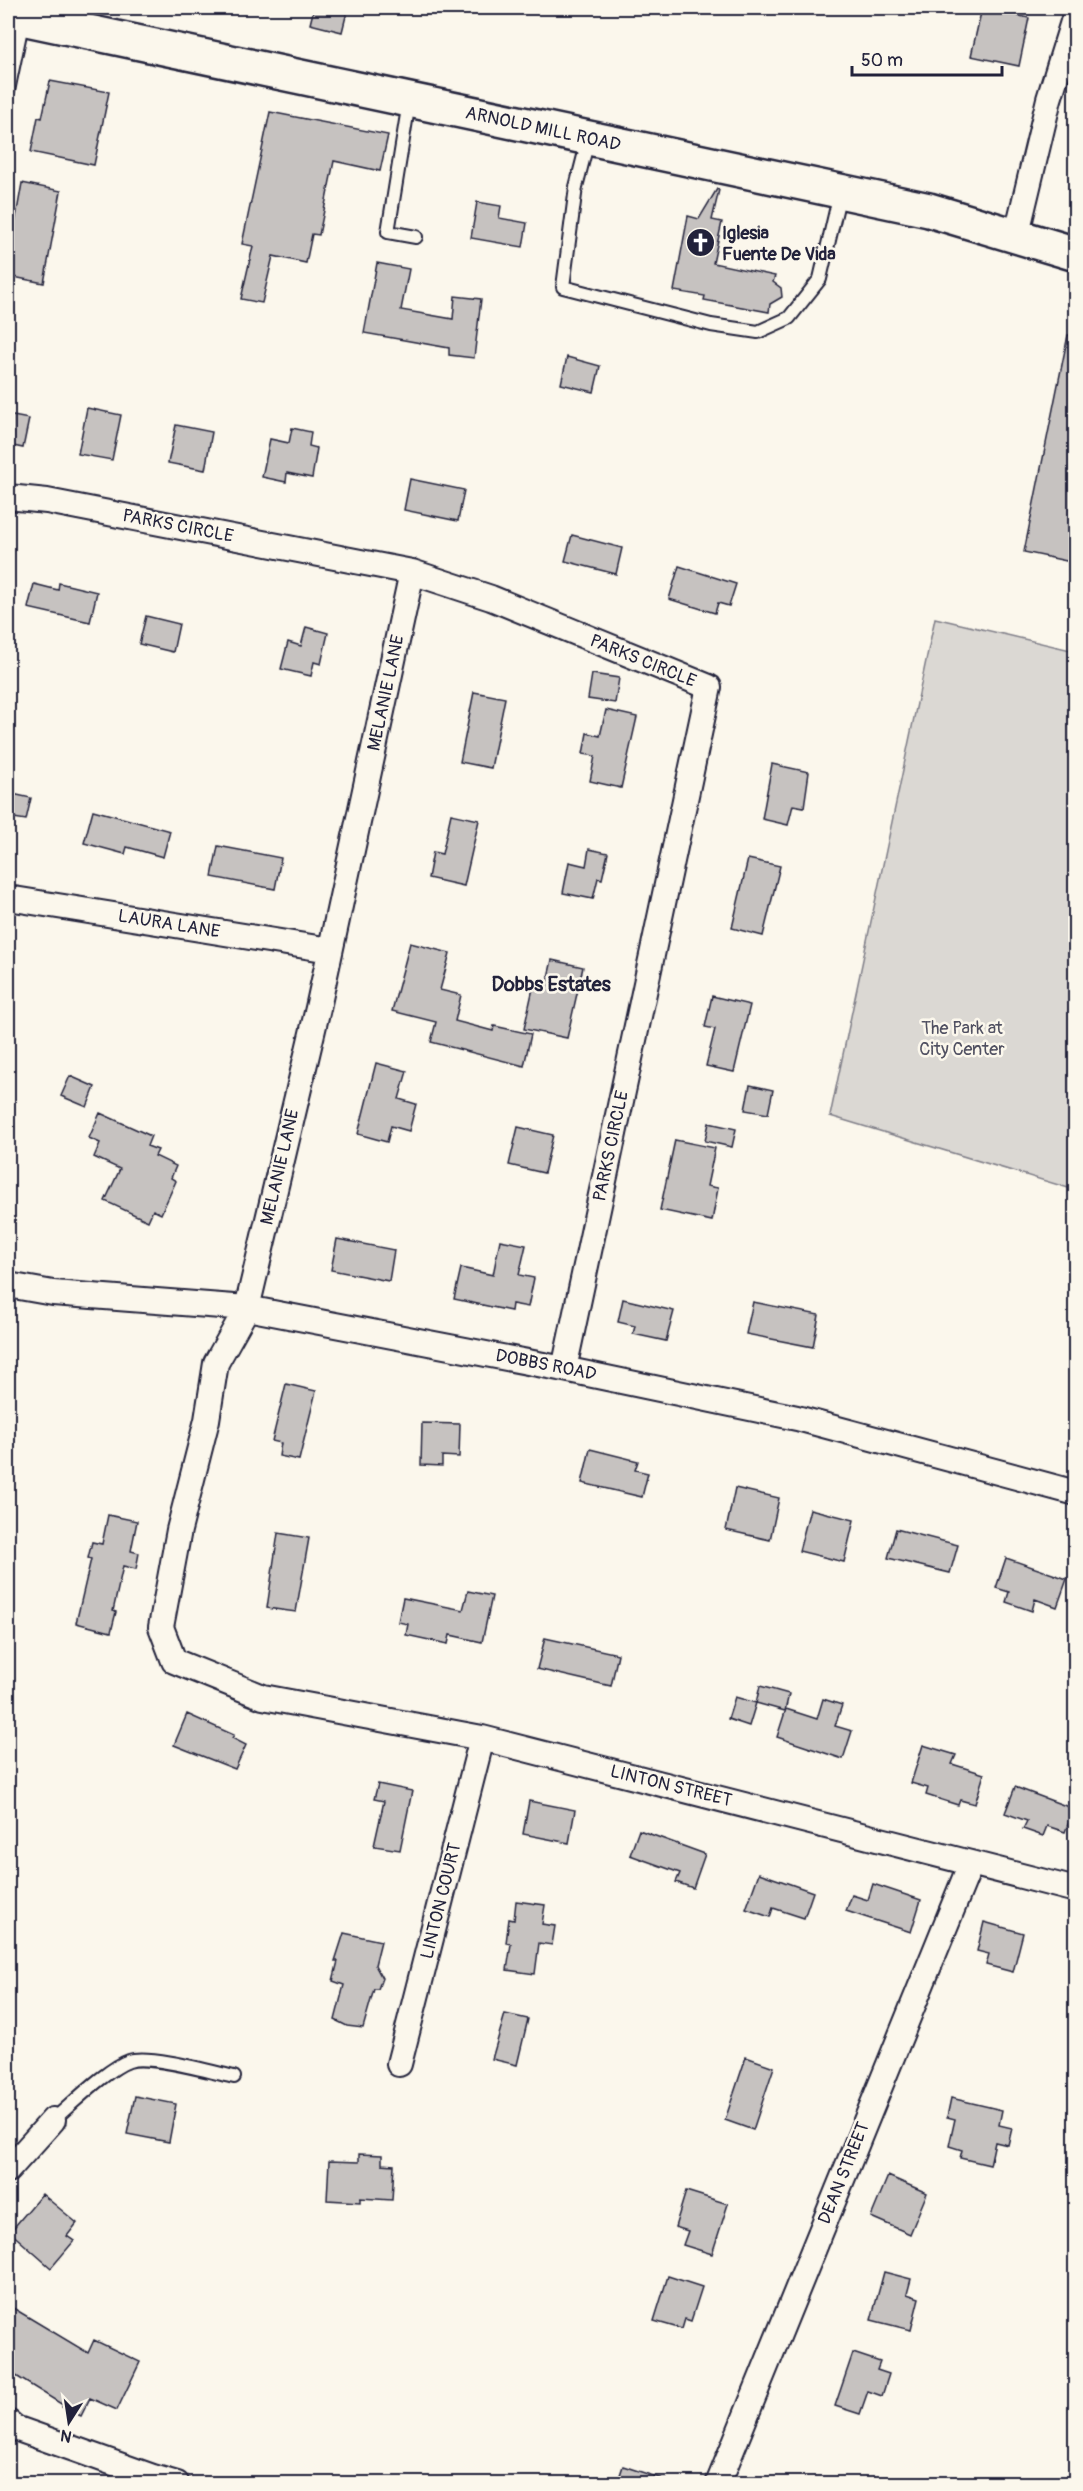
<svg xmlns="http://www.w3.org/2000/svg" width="1083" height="2491" font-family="Pangolin,sans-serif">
  <rect width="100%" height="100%" fill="#fbf7ec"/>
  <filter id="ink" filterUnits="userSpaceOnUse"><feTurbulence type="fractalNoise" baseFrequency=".0167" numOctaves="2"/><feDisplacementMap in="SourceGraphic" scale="12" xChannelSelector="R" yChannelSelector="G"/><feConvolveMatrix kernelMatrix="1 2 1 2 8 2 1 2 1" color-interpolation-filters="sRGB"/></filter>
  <g filter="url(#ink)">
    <path fill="#dbd8d3" stroke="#7e7d87" stroke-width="1.5" d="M935,618L1075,651V1190L830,1116Z"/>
    <path fill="#c6c2c0" stroke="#22223b" stroke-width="1.5" d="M314,8H348L342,32L310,24Z
      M982,8L1029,18L1019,66L971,56Z
      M50,81L109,92L94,165L31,152L38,117L42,118Z
      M270,112L388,135L380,171L334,161L319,235L312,234L306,263L273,256L262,303L241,299L253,246L242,244Z
      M22,183L61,191L44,283L8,276V262Z
      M717,189L719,190L712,220L722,222L713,263L775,276L773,282L781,288L782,297L770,304L769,312L704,300L705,296L674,291L688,216L699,219Z
      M477,202L501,206L499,218L527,223L523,247L471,238Z
      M377,263L409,269L401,310L453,319L455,296L481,299L474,358L449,355V348L364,333Z
      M1068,335H1076V563L1024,552Z
      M567,357L600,366L594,392L561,384Z
      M87,408L121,415L112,460L78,454Z
      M8,415L29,419L23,448L8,445Z
      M176,425L212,432L205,470L168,463Z
      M292,428L311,432L309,446L317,448L312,478L287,473L286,482L262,477L270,439L289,443Z
      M410,479L464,490L458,521L404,510Z
      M572,535L622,548L616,574L565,561Z
      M679,566L736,584L729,606L718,603L715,613L669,599Z
      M59,583L97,592L90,622L28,608L34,584L58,590Z
      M146,616L179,624L173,652L139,644Z
      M306,627L328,633L321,664L314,662L311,676L281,669L288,642L301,646Z
      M592,674L619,678L615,703L588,699Z
      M474,692L505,698L491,768L460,762Z
      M606,710L637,717L621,788L590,781L595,756L583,754L587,733L600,736Z
      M772,764L809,772L804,807L793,805L788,825L762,819Z
      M8,793L31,798L26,820L8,817Z
      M93,810L170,831L163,857L127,847L125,854L84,843Z
      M451,814L479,820L464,886L428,878L433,852L442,854Z
      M218,846L281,858L275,889L212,877Z
      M589,849L608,853L602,879L598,878L593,899L563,893L569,862L586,866Z
      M748,859L780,866L763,936L732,928Z
      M410,943L450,953L440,990L461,995L455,1021L493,1031L494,1026L531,1034L524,1066L431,1042L436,1022L392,1011Z
      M552,960L583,967L567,1038L524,1029L533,988L545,990Z
      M712,996L750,1005L734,1072L706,1066L715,1029L705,1027Z
      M376,1063L407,1071L399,1099L416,1104L409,1131L391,1126L387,1142L358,1134Z
      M70,1076L95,1087L87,1107L61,1096Z
      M750,1085L773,1090L768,1114L745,1110Z
      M100,1113L151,1136L147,1146L158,1150L155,1156L176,1166L171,1178L176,1181L161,1214L153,1210L148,1221L105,1201L120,1169L94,1157L100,1143L89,1138Z
      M709,1123L736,1129L732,1147L705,1141Z
      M518,1127L553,1135L544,1173L509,1165Z
      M675,1140L715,1148L707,1186L718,1188L712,1221L660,1210Z
      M337,1239L394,1250L389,1281L331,1270Z
      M500,1240L526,1245L519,1275L534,1278L528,1307L512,1304L511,1311L454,1299L461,1268L493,1275Z
      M623,1299L674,1311L666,1341L633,1334L635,1326L618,1322Z
      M753,1302L819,1315L813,1347L746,1334Z
      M286,1384L316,1391L299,1460L279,1456L281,1443L272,1441Z
      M422,1423L460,1424L459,1457L442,1456V1466L421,1465Z
      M590,1449L638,1461L635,1470L648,1473L642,1497L582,1483Z
      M735,1488L779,1498L770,1540L726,1530Z
      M810,1509L854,1520L844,1562L799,1551Z
      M108,1515L137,1521L131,1551L139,1553L136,1569L123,1566L113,1611L116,1612L111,1632L76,1623L91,1559L88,1558L92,1542L102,1544Z
      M896,1529L958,1545L950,1573L888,1558Z
      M278,1533L309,1538L296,1612L267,1608Z
      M1006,1558L1067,1579L1057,1607L1035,1599L1032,1611L1006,1602L1009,1592L996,1588Z
      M468,1591L492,1596L482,1642L450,1635L448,1644L406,1635L408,1624L398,1622L403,1598L463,1610Z
      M545,1638L618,1654L611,1686L537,1669Z
      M760,1686L789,1694L785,1711L756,1703Z
      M735,1697L756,1703L749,1726L728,1719Z
      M823,1699L842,1705L835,1726L852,1731L843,1759L777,1737L786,1709L817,1719Z
      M187,1714L234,1735L232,1738L246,1745L235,1769L174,1745Z
      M923,1745L956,1755L952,1764L984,1774L975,1804L960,1800L958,1805L926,1795L928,1788L911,1783Z
      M378,1784L412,1791L400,1850L374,1846L384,1801L374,1799Z
      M1015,1787L1074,1809L1065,1832L1047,1826L1043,1836L1023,1829L1027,1821L1005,1813Z
      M529,1801L575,1810L569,1843L523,1834Z
      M639,1830L705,1854L693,1888L676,1882L680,1873L630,1855Z
      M759,1873L813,1892L804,1918L773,1908L770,1917L746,1909Z
      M873,1884L921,1900L911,1932L846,1911L852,1895L868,1900Z
      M516,1901L545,1905L542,1924L555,1926L552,1945L539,1943L535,1974L507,1970L511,1944L506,1943L509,1919L514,1920Z
      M984,1922L1023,1933L1013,1972L986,1965L989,1954L977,1951Z
      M344,1933L381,1941L375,1965L382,1978L378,1989H374L363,2028L347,2026L335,2020L344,1985L333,1981L338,1961H335Z
      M505,2014L528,2019L517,2065L492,2059Z
      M746,2057L774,2067L753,2130L725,2120Z
      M135,2096L176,2104L169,2142L127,2134Z
      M951,2098L1002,2110L999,2125L1012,2128L1008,2145L995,2142L990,2165L960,2158L962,2150L949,2146L955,2119L947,2117Z
      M359,2154L382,2155V2164L394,2165L392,2200L360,2198V2202L327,2200L329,2161L359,2162Z
      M888,2176L927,2193L910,2234L871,2217Z
      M686,2191L728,2204L712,2254L683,2245L688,2231L675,2227Z
      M42,2194L77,2223L67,2236L74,2241L51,2268L10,2232Z
      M884,2272L911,2279L907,2294L919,2298L911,2330L871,2320Z
      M668,2276L702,2287L691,2321L685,2319L682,2329L654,2321Z
      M8,2305L88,2353L94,2340L140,2362L117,2410L90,2398L81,2416L62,2407L63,2405L8,2371Z
      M853,2353L880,2362L877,2370L889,2374L882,2396L868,2391L860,2414L835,2406Z
      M623,2466L666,2480V2484H617Z"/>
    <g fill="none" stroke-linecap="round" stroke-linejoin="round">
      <defs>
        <path id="lane" d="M8,91L23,19
          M409,102L388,232L416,237
          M588,140L576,187L563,287L711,325L758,332L789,318L820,279L840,193
          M53,2120C71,2105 108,2068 129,2061C148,2054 212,2072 234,2077"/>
        <path id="street" d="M1016,237L1049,99L1076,12
          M8,497L47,501L412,572L491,598L709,687L564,1369
          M412,572L318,1008L247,1308L216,1363L207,1420L179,1530L161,1627L174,1661L263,1697L482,1738L1076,1890
          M8,898L330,950
          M8,1285L53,1293L247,1308L564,1369L797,1418L1076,1493
          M399,2064L482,1738
          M8,2170L53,2120
          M8,2422L15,2428L153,2477L177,2484
          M718,2484L971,1863"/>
        <path id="secondary" d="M8,15L929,210L1076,254"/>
      </defs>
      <use href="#lane" stroke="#22223b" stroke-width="16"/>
      <use href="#street" stroke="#22223b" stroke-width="28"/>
      <use href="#secondary" stroke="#22223b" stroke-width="38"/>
      <use href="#lane" stroke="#fbf7ec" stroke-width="12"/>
      <use href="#street" stroke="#fbf7ec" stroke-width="24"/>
      <use href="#secondary" stroke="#fbf7ec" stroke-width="33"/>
    </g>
  </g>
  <defs>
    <symbol id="church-disc" viewBox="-11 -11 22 22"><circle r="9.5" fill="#22223b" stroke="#fbf7ec"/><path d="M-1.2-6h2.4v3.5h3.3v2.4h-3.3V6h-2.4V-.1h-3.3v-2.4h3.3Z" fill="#fff"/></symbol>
  </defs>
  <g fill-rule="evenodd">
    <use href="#church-disc" x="684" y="226" width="33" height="33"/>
  </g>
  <g text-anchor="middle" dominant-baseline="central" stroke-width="5" stroke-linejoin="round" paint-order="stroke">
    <g font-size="18" fill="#22223b" stroke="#fbf7ec">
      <text transform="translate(543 129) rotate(12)">ARNOLD MILL ROAD</text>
      <text transform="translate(178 526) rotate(11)">PARKS CIRCLE</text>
      <text transform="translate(643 661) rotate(22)">PARKS CIRCLE</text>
      <text transform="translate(386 693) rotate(-78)">MELANIE LANE</text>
      <text transform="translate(169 924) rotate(9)">LAURA LANE</text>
      <text transform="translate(611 1146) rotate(-78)">PARKS CIRCLE</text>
      <text transform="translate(280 1167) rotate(-77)">MELANIE LANE</text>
      <text transform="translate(546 1365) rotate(11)">DOBBS ROAD</text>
      <text transform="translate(671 1786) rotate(14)">LINTON STREET</text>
      <text transform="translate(441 1901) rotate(-76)">LINTON COURT</text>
      <text transform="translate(844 2173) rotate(-68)">DEAN STREET</text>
    </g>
    <g font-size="18" font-weight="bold" fill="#22223b" stroke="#fbf7ec" text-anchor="start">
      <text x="722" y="233">Iglesia<tspan x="722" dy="21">Fuente De Vida</tspan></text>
    </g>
    <g font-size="18" fill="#505061" stroke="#fbf7ec">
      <text x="962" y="1028">The Park at<tspan x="962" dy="21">City Center</tspan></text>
    </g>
    <g font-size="20" font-weight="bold" fill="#22223b" stroke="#fbf7ec">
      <text x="551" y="984">Dobbs Estates</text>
    </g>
  </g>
  <rect width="1083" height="2491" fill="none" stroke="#fbf7ec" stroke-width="30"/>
  <rect x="15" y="15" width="1053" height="2461" fill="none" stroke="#22223b" stroke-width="2" filter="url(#ink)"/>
  <g transform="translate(69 2422) rotate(192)" stroke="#fbf7ec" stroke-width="4.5" paint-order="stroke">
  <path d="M0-4.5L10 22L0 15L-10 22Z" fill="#22223b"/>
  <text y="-9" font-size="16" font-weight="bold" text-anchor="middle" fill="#22223b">N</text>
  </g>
  <path d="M852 66v9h150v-9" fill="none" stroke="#22223b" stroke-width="3"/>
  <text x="861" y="66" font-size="18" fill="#22223b" stroke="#fbf7ec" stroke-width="4.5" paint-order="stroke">50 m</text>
</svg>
